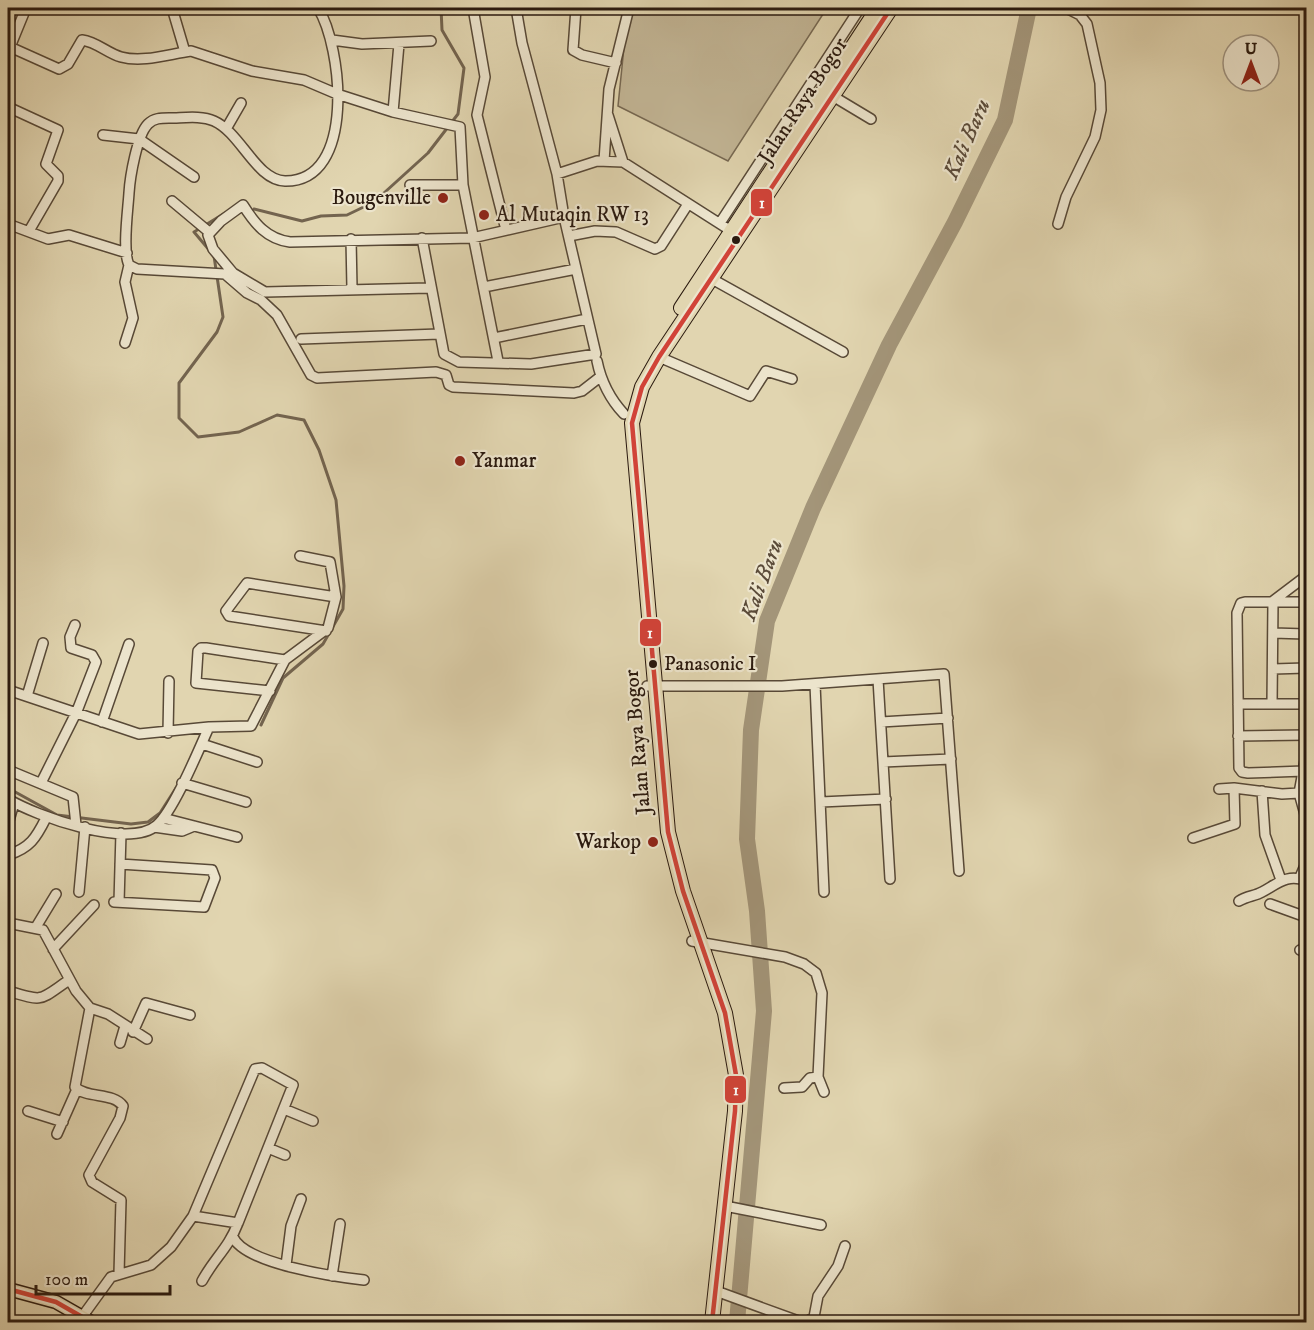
<svg xmlns="http://www.w3.org/2000/svg" width="1314" height="1330" font-family="'IM FELL DW Pica',serif">
  <rect width="100%" height="100%" fill="#e1d5b0"/>
  <filter id="stains"><feTurbulence type="fractalNoise" baseFrequency=".00333" numOctaves="4"/><feColorMatrix values="0 0 0 0 .2 0 0 0 0 .09 0 0 0 0 .02 0 0 0 .5 -.17"/></filter>
  <radialGradient id="worn" r=".72"><stop offset=".6" stop-color="#630" stop-opacity="0"/><stop offset="1" stop-color="#630" stop-opacity=".3"/></radialGradient>
  <path fill="#c2b595" stroke="#766852" stroke-width="1.5" d="M628,8H827L728,161L618,106Z"/>
  <g fill="none" stroke-linecap="round" stroke-linejoin="round">
    <path stroke="#73644f" stroke-width="3" d="M254,209L302,221L321,216L347,215L374,202L428,153L458,114L464,68L442,30L441,8
      M210,251L194,232L225,213
      M214,256L223,317L217,332L179,383V418L198,437L239,432L277,415L304,420L319,450L336,500L344,586L343,609L323,644L283,678L261,725
      M8,788L57,815L131,824L148,822L160,813L176,788"/>
    <path stroke="#a39579" stroke-width="16" d="M737,1322L764,1011L757,911L747,839L751,730L767,621L813,508L889,345L955,222L1005,120L1029,8"/>
    <defs>
      <path id="minor" d="M172,8L185,52
        M318,8C342,46 357,182 285,181C256,180 241,133 214,121C201,115 183,118 169,118C161,118 154,118 148,124C137,135 130,177 129,193C128,210 122,251 129,265L137,269L225,274L247,293L261,300L277,315L311,375L317,378L436,372L446,375L449,385L453,387L574,393L582,391L600,377
        M473,8L485,77L477,115L506,230
        M576,8L573,50L582,55L616,63
        M332,40L362,44L431,41
        M10,47L59,69L68,64L82,40C97,42 107,53 121,57C143,63 169,54 191,51L252,71L304,80L337,94L393,112L460,127L463,185
        M8,52L26,8
        M831,95L871,119
        M8,107L58,130L46,164L58,176V181L29,231
        M393,112L399,44
        M608,115L623,162
        M226,129L241,103
        M103,135L139,139L194,177
        M604,161L609,89L629,8
        M557,174L597,161L623,162L725,227
        M410,185H463L498,361
        M172,201L209,232
        M720,223L860,8
        M8,224L48,239L69,235L127,253
        M1058,224L1066,197L1095,137L1101,110L1100,83L1087,24L1080,15L1066,8
        M569,236L595,231L616,232L655,249L661,246L688,204
        M422,238L444,354L459,362L531,364L596,354L564,217L557,174L522,43L516,8
        M351,239L352,288
        M712,279L843,352
        M484,287L576,269
        M429,288L265,292L233,273L213,249L208,235L221,221L243,205C255,224 267,239 290,242L472,238L564,217
        M494,338L587,319
        M301,339L439,334
        M125,343L133,318L125,282L129,265
        M659,357L750,396L766,371L792,379
        M597,361C601,381 610,399 624,414
        M326,631L229,616L226,611L247,583L336,597
        M1273,633L1306,634
        M1273,669L1306,668
        M878,679L890,879
        M815,684L824,892
        M647,686H782L944,674L959,871
        M8,690L139,734L209,727
        M270,691L196,683L198,651L201,648H206L285,660
        M27,696L43,643
        M1238,704H1306
        M1272,704L1273,601L1306,576
        M102,722L129,644
        M881,722L948,718
        M168,733L169,681
        M1238,736L1306,735
        M202,744L257,762
        M1306,755L1299,793L1306,818
        M883,762L951,759
        M8,770L73,797L76,825
        M1304,771L1248,773L1242,772L1239,768L1237,613L1241,603L1245,602H1306
        M41,783L77,711L96,662L92,655L71,648L70,637L75,625
        M182,783L246,802
        M1219,789L1234,788
        M1262,791L1265,835L1281,880
        M8,799C36,816 129,850 157,825C174,810 199,749 209,727L251,726L285,660L328,628L336,597L330,562L300,556
        M821,802L886,799
        M163,818L237,837
        M8,824L14,803
        M154,827L182,831L194,826
        M1193,838L1235,824L1234,788L1282,794L1299,793
        M8,855C30,848 36,838 46,818
        M1300,877L1306,863
        M79,892L85,827
        M1239,901C1247,896 1255,896 1262,892C1277,884 1288,873 1306,881
        M114,902L204,907L215,878L212,870L120,864
        M119,902L121,833
        M1270,904L1306,917
        M8,923L43,930L76,991L90,1008L75,1087C87,1099 113,1092 123,1106L120,1118L89,1175L92,1182L121,1200L119,1274
        M36,927L56,894
        M692,941L785,957L804,964L816,973L822,993L818,1077L824,1092
        M53,949L94,905
        M1300,950L1306,952
        M8,991C45,1002 38,1001 69,980
        M90,1008L108,1014L147,1039
        M133,1032L146,1003L190,1015
        M120,1043L125,1026
        M784,1088L802,1087L810,1078L818,1077
        M284,1109L313,1121
        M28,1111L63,1122
        M57,1134L77,1089
        M268,1148L285,1155
        M725,1206L821,1225
        M233,1237C245,1264 336,1277 364,1280
        M286,1265L291,1226L301,1199
        M332,1276L340,1224
        M202,1281C215,1257 228,1249 238,1223
        M716,1291L801,1322
        M82,1317L111,1277L151,1265L171,1247L193,1216L255,1069L262,1068L293,1085L238,1223L193,1216
        M1305,1321H1306
        M807,1322L814,1317L818,1296L838,1266L845,1246"/>
      <path id="major" d="M8,1289L56,1302L91,1322"/>
      <path id="highway" d="M681,308L878,8
        M712,1322L735,1111L736,1075L725,1013L683,891L668,832L632,423L642,387L659,357L891,8"/>
    </defs>
    <use href="#minor" stroke="#584937" stroke-width="12"/>
    <use href="#major" stroke="#2b1a0f" stroke-width="15"/>
    <use href="#highway" stroke="#2b1a0f" stroke-width="16"/>
    <use href="#minor" stroke="#ece4cc" stroke-width="9"/>
    <use href="#major" stroke="#e1d5b0" stroke-width="12"/>
    <use href="#highway" stroke="#e1d5b0" stroke-width="14"/>
    <defs>
      <path id="bus-1" d="M8,1289L56,1302L91,1322
        M712,1322L735,1111L736,1075L725,1013L683,891L668,832L632,423L642,387L659,357L891,8"/>
    </defs>
    <use href="#bus-1" stroke="#ece4cc" stroke-width="9"/>
    <use href="#bus-1" stroke="#d14338" stroke-width="4.5"/>
  </g>
  <g fill="#8f2418" stroke="#ece4cc" stroke-width="2">
    <circle cx="443" cy="198" r="6"/>
    <circle cx="484" cy="215" r="6"/>
    <circle cx="460" cy="461" r="6"/>
    <circle cx="653" cy="842" r="6"/>
  </g>
  <g fill="#2b1a0f" stroke="#ece4cc" stroke-width="2">
    <circle cx="736" cy="240" r="5"/>
    <circle cx="653" cy="664" r="5"/>
  </g>
  <g text-anchor="middle" dominant-baseline="central" stroke-width="4.5" stroke-linejoin="round" paint-order="stroke">
    <g font-size="20" fill="#2b1a0f" stroke="#ece4cc" text-anchor="start">
      <text x="664" y="664">Panasonic I</text>
    </g>
    <g font-size="21" fill="#2b1a0f" stroke="#ece4cc">
      <text transform="translate(803 101) rotate(-57)">Jalan Raya Bogor</text>
      <text transform="translate(638 742) rotate(-95)">Jalan Raya Bogor</text>
    </g>
    <g font-size="21" fill="#2b1a0f" stroke="#ece4cc" text-anchor="end">
      <text x="431" y="198">Bougenville</text>
      <text x="496" y="215" text-anchor="start">Al Mutaqin RW 13</text>
      <text x="472" y="461" text-anchor="start">Yanmar</text>
      <text x="641" y="842">Warkop</text>
    </g>
    <g font-size="22" font-style="italic" fill="#5b4b39" stroke="#ece4cc">
      <text transform="translate(967 139) rotate(-66)">Kali Baru</text>
      <text transform="translate(762 580) rotate(-70)">Kali Baru</text>
    </g>
  </g>
  <g stroke="#ece4cc" stroke-width="2">
    <rect x="750" y="188" width="23" height="29" rx="6" fill="#d14338"/>
    <rect x="639" y="618" width="23" height="29" rx="6" fill="#d14338"/>
    <rect x="724" y="1075" width="23" height="29" rx="6" fill="#d14338"/>
  </g>
  <g font-size="16" text-anchor="middle" font-weight="bold" fill="#fff">
    <text x="762" y="208">1</text>
    <text x="650" y="638">1</text>
    <text x="736" y="1095">1</text>
  </g>
  <rect width="1314" height="1330" fill="none" stroke="#e1d5b0" stroke-width="30"/>
  <rect x="9" y="9" width="1296" height="1312" fill="none" stroke="#2b1a0f" stroke-width="3"/>
  <rect x="15" y="15" width="1284" height="1300" fill="none" stroke="#2b1a0f" stroke-width="1.5"/>
  <g transform="translate(1251 63)"><circle r="28" fill="#ece4cc" stroke="#9f9380" stroke-width="1.5"/>
  <path d="M0-4.5L10 22L0 15L-10 22Z" fill="#8f2418"/>
  <text y="-9" font-size="16" font-weight="bold" text-anchor="middle" fill="#2b1a0f">U</text>
  </g>
  <path d="M36 1285v9h134v-9" fill="none" stroke="#2b1a0f" stroke-width="3"/>
  <text x="45" y="1285" font-size="18" fill="#2b1a0f" stroke="#ece4cc" stroke-width="4.5" paint-order="stroke">100 m</text>
  <rect width="100%" height="100%" filter="url(#stains)"/>
  <rect width="100%" height="100%" fill="url(#worn)"/>
</svg>
